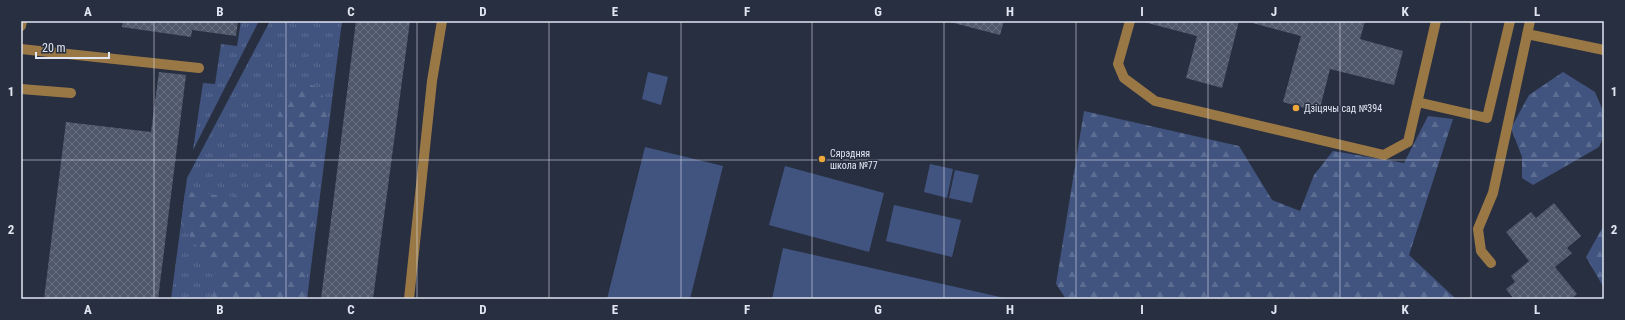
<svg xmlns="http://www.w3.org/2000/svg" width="1625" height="320" font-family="'Roboto Condensed',sans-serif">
  <defs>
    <pattern id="grass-tufts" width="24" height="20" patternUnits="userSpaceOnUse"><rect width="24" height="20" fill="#415480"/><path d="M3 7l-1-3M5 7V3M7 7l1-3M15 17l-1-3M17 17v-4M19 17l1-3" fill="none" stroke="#5c6d92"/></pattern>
    <pattern id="forest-firs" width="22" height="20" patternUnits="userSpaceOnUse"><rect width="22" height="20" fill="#415480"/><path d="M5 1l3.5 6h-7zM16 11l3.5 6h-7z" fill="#5c6d92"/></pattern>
    <pattern id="building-cross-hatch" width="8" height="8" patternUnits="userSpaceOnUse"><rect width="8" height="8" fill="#4f576a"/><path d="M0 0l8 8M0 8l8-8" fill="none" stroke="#686f80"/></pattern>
  </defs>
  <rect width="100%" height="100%" fill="#282f40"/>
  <path fill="url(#grass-tufts)" d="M241,21H259L193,150L203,83L215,84L221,44L237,46Z
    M270,21H342L307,299H171L187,178Z"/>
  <path fill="url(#forest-firs)" d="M1563,72L1595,92L1604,113V135L1599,147L1533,185L1522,178V157L1511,128L1529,95Z
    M306,82L319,89L328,106L304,299H211L219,279L181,223L185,192L240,197L269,184L277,120L283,93Z
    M1084,111L1239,146L1272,200L1300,211L1314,175L1333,151L1404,163L1428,116L1453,119L1409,255L1456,299H1066L1056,284Z
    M1604,225V288L1586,257Z"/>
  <path fill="#415480" d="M648,72L668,77L661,105L642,99Z
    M645,147L723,166L690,299H607Z
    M930,164L953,169L947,198L924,192Z
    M785,166L884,193L869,252L769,225Z
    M955,170L979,175L972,203L949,198Z
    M894,205L961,220L952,257L886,241Z
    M783,248L1009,299H772Z"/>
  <path fill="url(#building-cross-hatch)" d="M123,21H238L236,36L192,30L191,37L122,27Z
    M356,21H410L373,299H321Z
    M946,21H1004L1000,35Z
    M1140,21H1239L1222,88L1186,78L1197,36Z
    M1245,21H1365L1360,39L1403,51L1394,85L1330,69L1319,112L1283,102L1301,36Z
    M159,72L186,75L158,299H44L66,122L151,132Z
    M1554,203L1581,236L1567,248L1572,253L1555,267L1577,294L1571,299H1514L1506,289L1515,282L1511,276L1529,261L1506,232L1531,212L1536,218Z"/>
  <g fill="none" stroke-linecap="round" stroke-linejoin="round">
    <path stroke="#9a7846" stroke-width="10" d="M1130,21L1118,64L1124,78L1155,101L1384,155L1408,142L1436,21
      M21,26L22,21
      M1527,34L1604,50
      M21,49L199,68
      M21,89L71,93
      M1417,102L1487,118L1510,21
      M1491,263L1481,251L1478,229L1493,193L1530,21
      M409,299L432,81L442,21"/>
  </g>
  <path fill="none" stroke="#e1e6f2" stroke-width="1" stroke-opacity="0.55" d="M154,21V299M286,21V299M417,21V299M549,21V299M681,21V299M812,21V299M944,21V299M1076,21V299M1208,21V299M1340,21V299M1471,21V299M21,160H1604"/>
  <g fill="#eda83b" stroke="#282f40" stroke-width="1.5">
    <circle cx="1296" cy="108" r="4"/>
    <circle cx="822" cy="159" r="4"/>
  </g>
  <g text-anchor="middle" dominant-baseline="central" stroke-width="3" stroke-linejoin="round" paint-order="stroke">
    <g font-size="10" fill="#e1e6f2" stroke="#282f40" text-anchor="start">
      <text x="1304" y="108">Дзіцячы сад №394</text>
      <text x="830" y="153">Сярэдняя<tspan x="830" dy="12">школа №77</tspan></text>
    </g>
  </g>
  <rect width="1625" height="320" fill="none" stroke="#282f40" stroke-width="44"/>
  <path d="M36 52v6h73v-6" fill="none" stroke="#e1e6f2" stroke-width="2"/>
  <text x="42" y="52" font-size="12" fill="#e1e6f2" stroke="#282f40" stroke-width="3" paint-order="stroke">20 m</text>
  <rect x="22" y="22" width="1581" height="276" fill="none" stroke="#e1e6f2" stroke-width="1.5"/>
  <g font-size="13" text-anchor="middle" font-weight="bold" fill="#e1e6f2">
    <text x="88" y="16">A</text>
    <text x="220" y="16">B</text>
    <text x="351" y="16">C</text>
    <text x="483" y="16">D</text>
    <text x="615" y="16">E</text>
    <text x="747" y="16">F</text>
    <text x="878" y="16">G</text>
    <text x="1010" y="16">H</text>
    <text x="1142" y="16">I</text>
    <text x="1274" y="16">J</text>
    <text x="1405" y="16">K</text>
    <text x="1537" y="16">L</text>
    <text x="11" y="96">1</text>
    <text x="1614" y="96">1</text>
    <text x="11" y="234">2</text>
    <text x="1614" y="234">2</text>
    <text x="88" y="314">A</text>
    <text x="220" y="314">B</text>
    <text x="351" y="314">C</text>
    <text x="483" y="314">D</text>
    <text x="615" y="314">E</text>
    <text x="747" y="314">F</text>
    <text x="878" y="314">G</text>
    <text x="1010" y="314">H</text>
    <text x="1142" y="314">I</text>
    <text x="1274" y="314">J</text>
    <text x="1405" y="314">K</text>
    <text x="1537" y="314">L</text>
  </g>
</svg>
